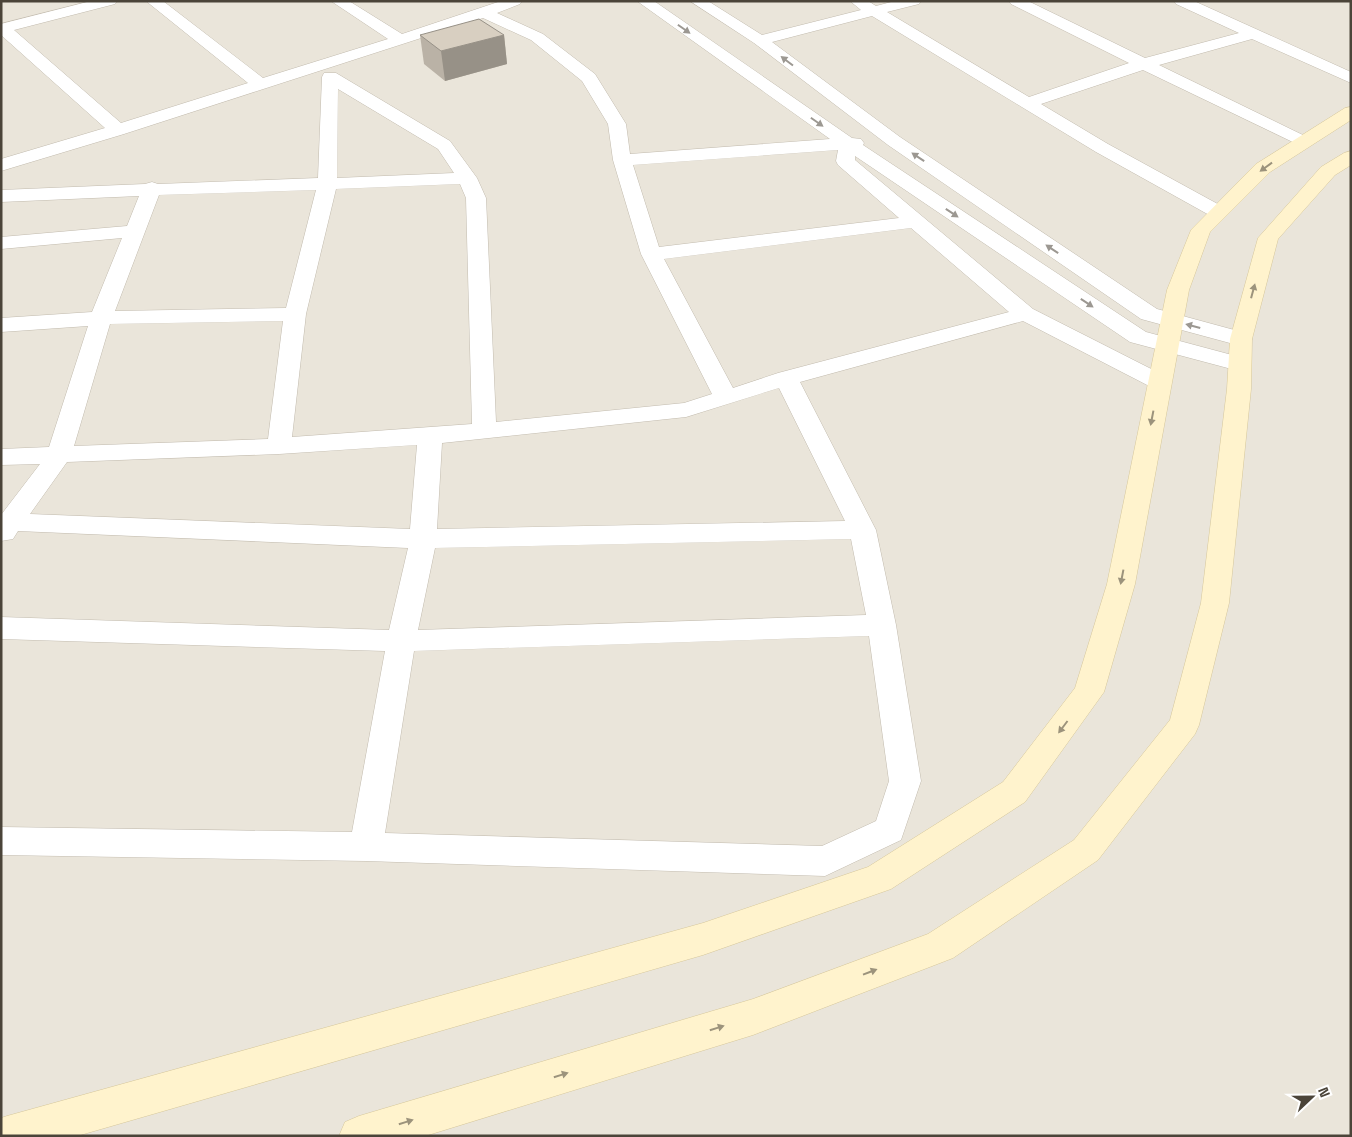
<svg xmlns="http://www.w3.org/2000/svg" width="1352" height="1137" font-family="'Space Grotesk',sans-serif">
  <rect width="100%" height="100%" fill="#f6f3ec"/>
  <path fill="#eae5da" d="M1,1H1351V1136H1Z"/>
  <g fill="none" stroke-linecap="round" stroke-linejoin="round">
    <defs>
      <path id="minor" d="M91,1H117L115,4L14,30L121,123L248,83L146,1H163L263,78L388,39L331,1H349L402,34L501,1H522L520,4L497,13L543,34L595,74L626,124L630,154L830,139L637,1H654L852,138L861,139L864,143L863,145L1146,332L1247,359L1251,364L1247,369L1239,371L1130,342L855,156V160L1033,309L1167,377L1171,382L1167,387L1159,389L1151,387L1023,321L800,382L876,530L896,625L921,781L901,840L825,876L366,861L1,855V827L352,832L385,651L1,639V617L389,630L408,548L18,531L13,539L1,541V515L40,464L1,465V449L49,447L88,326L1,332V318L92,312L122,238L1,249V237L127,226L139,196L1,202V190L145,184L152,182L158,184L318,178L322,77L324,73H336L450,141L477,178L486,198L496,422L684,403L712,394L641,254L613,160L608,124L582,81L531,40L483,18L124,134L1,171V159L105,128L1,35V24ZM338,89L438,149L454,173L337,178ZM838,150L836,161L838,165L899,218L659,247L633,165ZM460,184L466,198L472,424L292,437L306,314L336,189ZM316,190L286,308L115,311L159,195ZM911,228L1009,312L778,373L733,388L664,259ZM283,321L268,439L74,446L110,324ZM779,388L845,521L437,529L442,443L686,417ZM417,445L410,529L30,514L67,462L279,454ZM851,539L866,615L418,630L435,548ZM869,636L889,781L876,821L822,846L385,833L414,651Z
        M690,1H708L762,35L861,10L850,1H868L876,6L895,1H921L919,4L887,12L1029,97L1129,63L1011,4L1009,1H1028L1145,58L1239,33L1176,4L1174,1H1194L1351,72V83L1252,39L1159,65L1309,138L1312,142L1309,146L1303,147L1143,70L1041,104L1108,144L1225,208L1228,212L1225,216L1218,218L1211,216L1096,152L872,16L772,42L900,137L1157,309L1249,334L1252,339L1249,344L1241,346L1141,319L888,145L754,43Z"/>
      <path id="secondary" d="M1351,107V120L1270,172L1210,232L1189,290L1135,584L1104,692L1025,802L891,889L703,955L77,1136H1V1118L7,1116L703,923L868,867L1003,782L1075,688L1107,584L1167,290L1191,230L1256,164L1345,108Z
        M1351,151V165L1335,175L1278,239L1252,339L1251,389L1229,603L1199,725L1195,734L1098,860L953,958L753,1035L425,1136H339L345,1122L359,1116L753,999L928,934L1074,840L1170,720L1201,603L1227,389L1230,339L1258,238L1321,167L1344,153Z"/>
    </defs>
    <use href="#minor" stroke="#c2bbae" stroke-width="1"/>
    <use href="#secondary" stroke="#d6c79b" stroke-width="1"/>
    <use href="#minor" fill="#fff" fill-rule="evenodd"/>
    <use href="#secondary" fill="#fff3cd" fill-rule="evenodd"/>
  </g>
  <path fill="#bab2a6" d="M420,35H504L507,64L445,81L424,64Z"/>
  <path fill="#979187" d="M504,35L507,64L445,81L441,51Z"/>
  <path fill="#d8cfc1" stroke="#979187" d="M479,19L504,35L441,51L420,35Z"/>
  <defs><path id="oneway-solid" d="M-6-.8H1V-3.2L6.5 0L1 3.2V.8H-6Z" transform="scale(1.25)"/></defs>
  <g fill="#9c9892">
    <use href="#oneway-solid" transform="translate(684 29) rotate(35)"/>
    <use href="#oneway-solid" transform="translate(787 61) rotate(-143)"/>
    <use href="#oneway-solid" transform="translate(817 122) rotate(35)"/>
    <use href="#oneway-solid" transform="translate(918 157) rotate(-146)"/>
    <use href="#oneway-solid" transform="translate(952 213) rotate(34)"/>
    <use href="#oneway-solid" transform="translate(1052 249) rotate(-146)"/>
    <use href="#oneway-solid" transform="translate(1087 303) rotate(34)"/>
    <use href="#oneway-solid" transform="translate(1193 326) rotate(-165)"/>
  </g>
  <g fill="#9c937c">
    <use href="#oneway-solid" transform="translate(1266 167) rotate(144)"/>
    <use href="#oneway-solid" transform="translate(1253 291) rotate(-75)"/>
    <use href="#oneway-solid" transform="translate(1152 418) rotate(101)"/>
    <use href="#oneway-solid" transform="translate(1122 577) rotate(101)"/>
    <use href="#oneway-solid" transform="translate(1063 727) rotate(127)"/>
    <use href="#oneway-solid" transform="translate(870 972) rotate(-21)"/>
    <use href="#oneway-solid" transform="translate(717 1028) rotate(-17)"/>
    <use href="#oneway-solid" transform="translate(561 1075) rotate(-17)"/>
    <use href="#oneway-solid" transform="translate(406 1122) rotate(-17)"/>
  </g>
  <rect width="1352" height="1137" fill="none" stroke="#4b4439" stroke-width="5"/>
  <g transform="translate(1312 1097) rotate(68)" stroke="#ffffff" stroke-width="4" paint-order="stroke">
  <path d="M0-4L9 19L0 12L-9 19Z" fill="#4b4439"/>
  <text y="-8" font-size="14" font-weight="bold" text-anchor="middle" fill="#4b4439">N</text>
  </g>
</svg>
